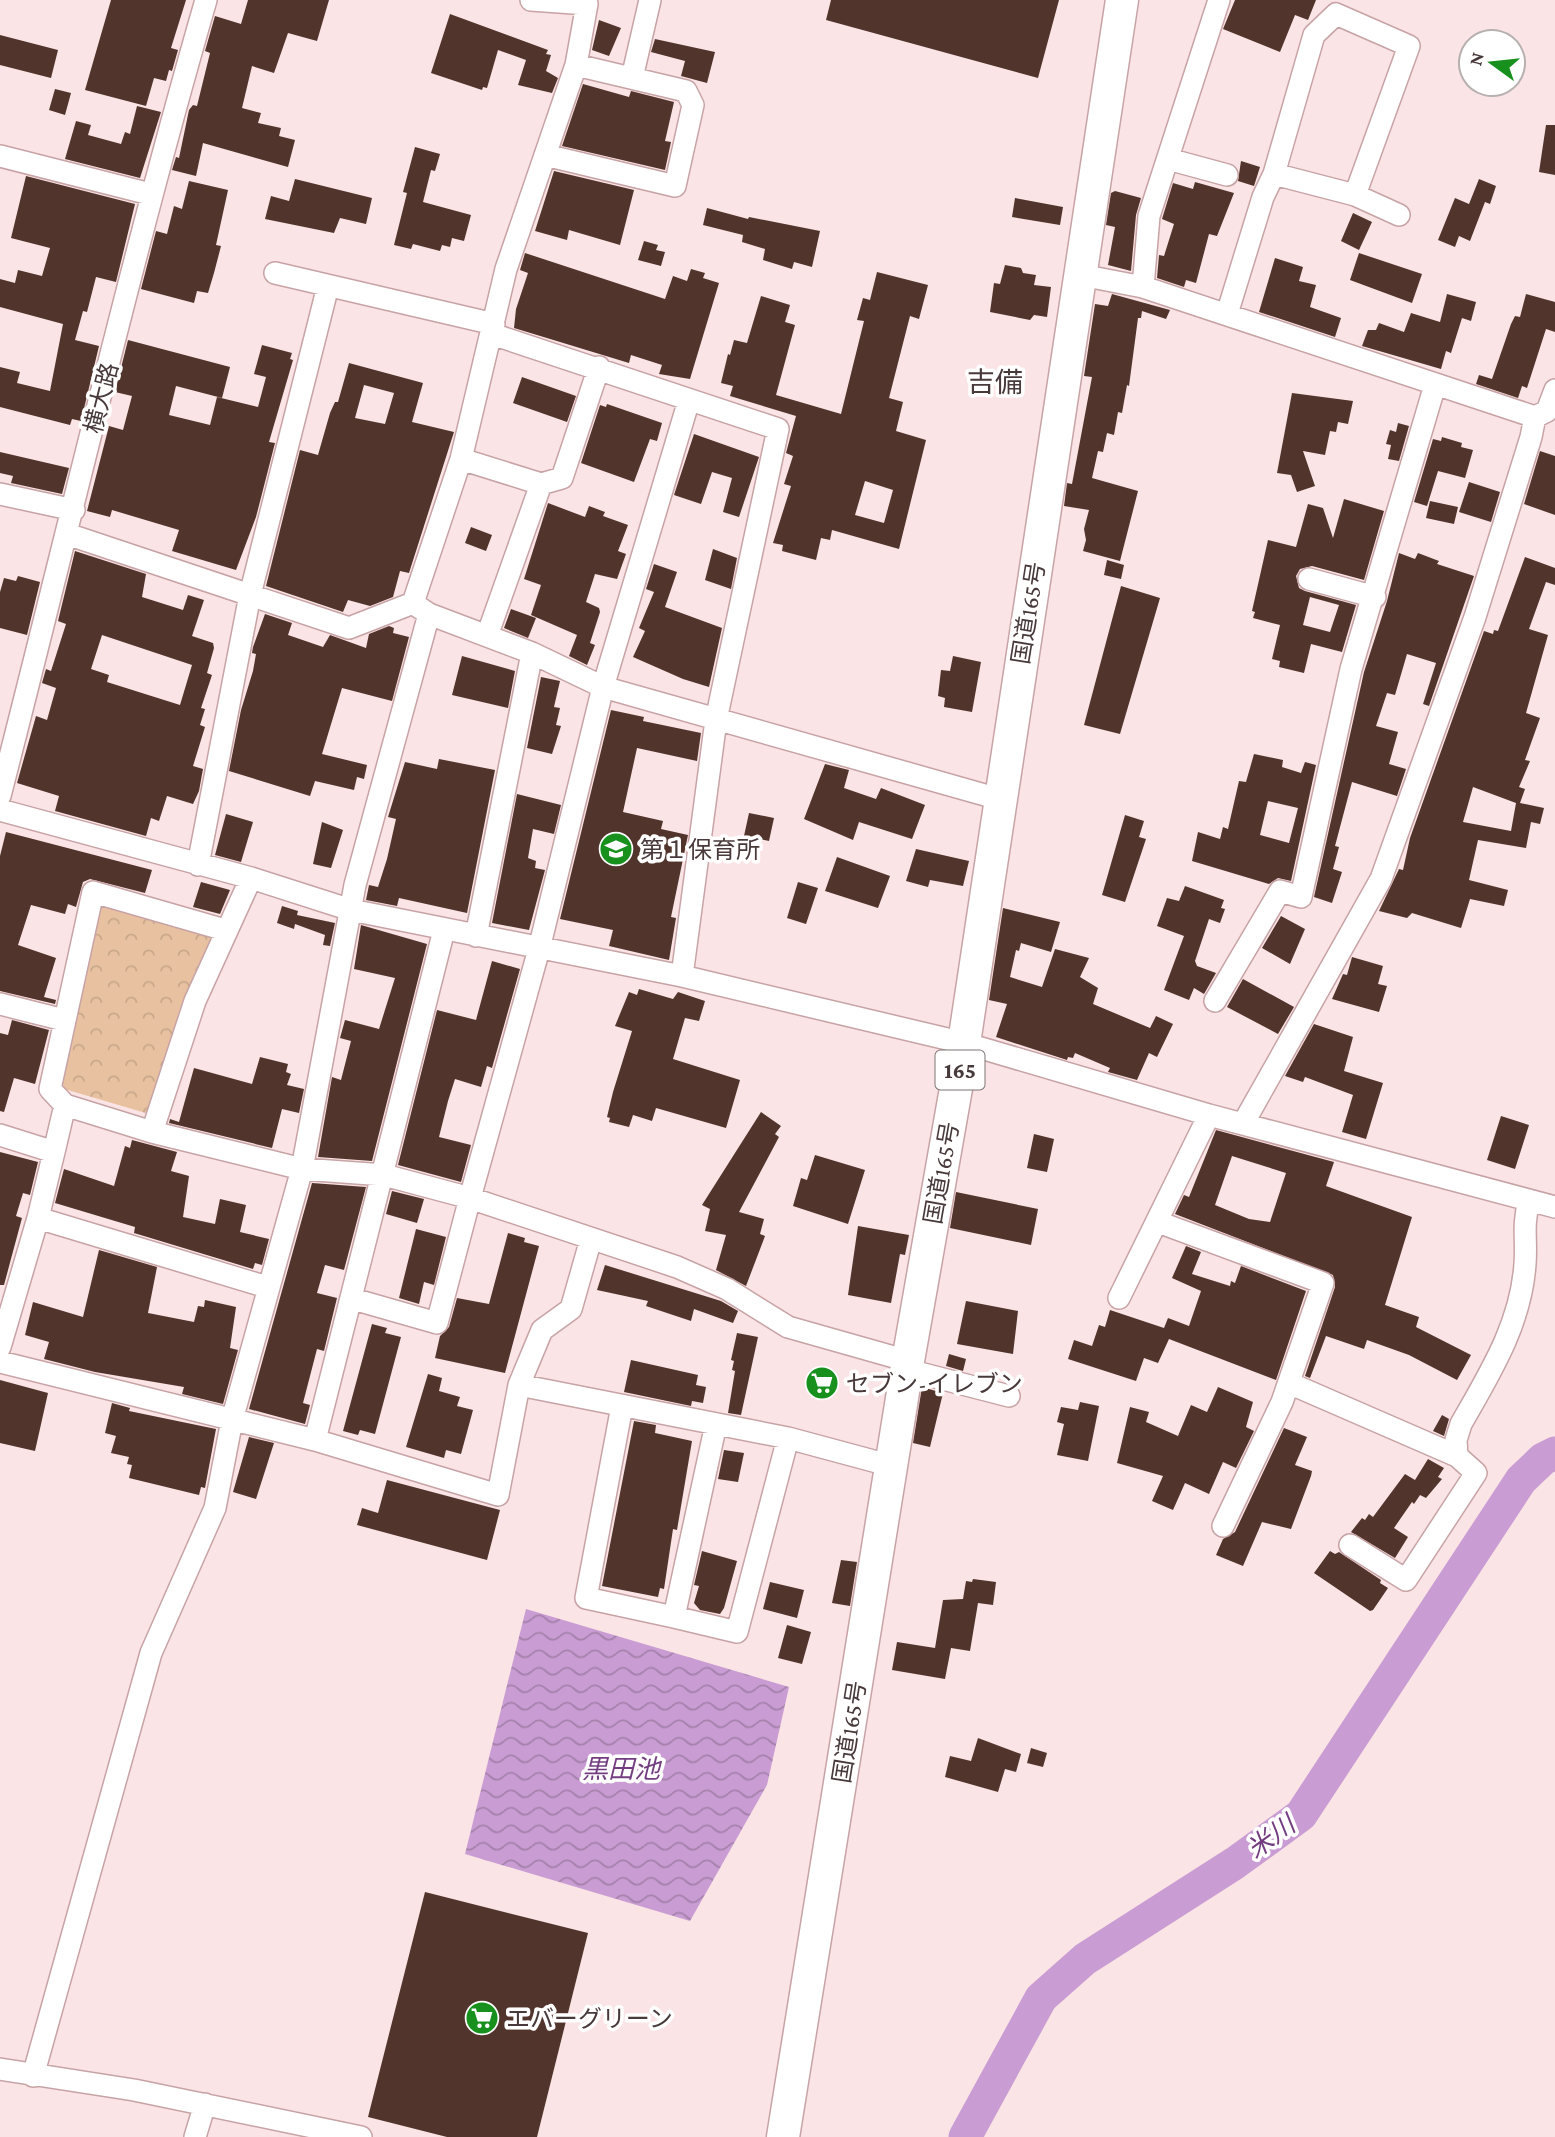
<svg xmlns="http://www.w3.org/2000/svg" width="1555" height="2137" font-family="'Crimson Pro','Noto Sans JP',serif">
  <defs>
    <pattern id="park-crowns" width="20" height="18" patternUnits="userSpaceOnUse" patternTransform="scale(1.75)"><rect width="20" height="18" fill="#e8c2a0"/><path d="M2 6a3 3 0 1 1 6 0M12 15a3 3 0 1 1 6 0" fill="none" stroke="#c8a78b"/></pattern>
    <pattern id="water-waves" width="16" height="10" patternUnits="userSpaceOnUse" patternTransform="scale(1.75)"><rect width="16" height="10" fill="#c99dd3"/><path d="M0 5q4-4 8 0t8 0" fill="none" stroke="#a581ac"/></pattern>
  </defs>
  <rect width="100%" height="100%" fill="#fbe4e5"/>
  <path fill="url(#park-crowns)" d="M99,901L216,933L149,1114L61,1088L58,1083Z"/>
  <path fill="url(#water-waves)" d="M526,1609L789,1687L767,1785L690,1921L465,1854Z"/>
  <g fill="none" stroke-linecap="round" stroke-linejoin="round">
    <path stroke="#c99dd3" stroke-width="33" d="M965,2137L1041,1998L1085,1959L1235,1863L1301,1815L1521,1480L1543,1459L1555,1453"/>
  </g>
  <path fill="#51352c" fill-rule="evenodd" d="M111,0H186L171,48L178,50L172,71L169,70L166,81L154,78L146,106L85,90Z
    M248,0H329L317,41L288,33L274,73L252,66L242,108L261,113L258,123L281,128L279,136L295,140L288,167L203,143L196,176L172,170L176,157L179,158L189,110L193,105L197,106L210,53L205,51L215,16L241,24Z
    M831,0H1059L1038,78L826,20Z
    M1235,0H1316L1308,20L1295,15L1280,52L1223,29Z
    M450,14L548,50L546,54L551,55L546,71L558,78L552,93L518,85L526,60L498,50L487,88L483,87L482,90L431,73Z
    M599,20L621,28L609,56L592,50Z
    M0,35L58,50L51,78L0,65Z
    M655,39L715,52L707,83L681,76L685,61L651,52Z
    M583,84L629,97L631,91L674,102L665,141L671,142L665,170L562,146Z
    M55,89L71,93L65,115L49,110Z
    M137,106L161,112L140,178L65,159L76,121L91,125L88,135L121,144L125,132L130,134Z
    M1546,125H1555V175L1539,172Z
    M415,147L440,154L435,171L431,170L423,202L471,215L464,241L452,238L450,247L442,245L440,251L413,244L411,249L394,245L407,193L403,192Z
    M1241,161L1260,167L1254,186L1238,181Z
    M554,171L634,190L620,245L569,230L567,240L535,231Z
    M26,176L135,204L116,282L96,277L87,312L83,311L75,340L99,346L81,421L72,419L70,425L0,407V367L20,372L17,383L50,391L63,324L0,307V279L15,283L18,270L42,276L50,248L11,238Z
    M295,179L372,198L366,224L340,218L334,233L265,219L271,196L289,201Z
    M1479,179L1496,186L1490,204L1485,202L1470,241L1459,236L1455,247L1438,240L1455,198L1469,204Z
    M189,181L228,190L216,245L221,246L214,273L208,293L197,291L194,303L141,289L156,231L167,234L174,206L182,209Z
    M1195,182L1234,193L1217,236L1209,234L1196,283L1186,280L1184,287L1157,278L1159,255L1164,256L1174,224L1162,219L1173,183L1193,189Z
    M1115,191L1141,198L1136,215L1131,271L1108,265L1115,227L1106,225L1111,193Z
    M1015,198L1063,207L1060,225L1012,217Z
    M707,208L748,219L749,217L820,231L812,267L794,262L792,269L763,260L765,249L742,242L743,235L703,225Z
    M1353,213L1372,222L1359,250L1341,241Z
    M644,241L658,245L656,250L665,252L661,266L638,260Z
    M525,253L665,299L673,276L687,281L691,269L705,273L703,278L719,283L690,379L659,374L662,365L631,355L629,363L514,328L516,309L528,273L520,270Z
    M1359,253L1422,274L1412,303L1350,280Z
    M1275,258L1303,267L1299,281L1316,285L1310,307L1341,318L1335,337L1259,312Z
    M1005,265L1021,268L1023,273L1036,275L1034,285L1051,287L1047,317L1034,315L1030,320L990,312L994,283L1000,284Z
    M877,272L928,285L919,319L910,316L889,398L903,402L896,431L926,440L899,549L832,530L830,540L821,538L816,560L782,551L783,545L773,543L791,486L784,484L793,456L786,453L796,416L730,396L733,386L721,383L728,354L730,355L734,340L747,343L761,296L790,305L785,322L795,325L776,395L841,414L864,321L857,320L863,298L870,300ZM865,481L893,490L884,523L855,515Z
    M1112,294L1170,310L1166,319L1142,311L1141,318H1138L1129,386L1127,385L1122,413L1118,412L1114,435L1107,433L1103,452L1098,451L1092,478L1138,491L1120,561L1083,551L1086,540L1084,529L1089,510L1064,506L1067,483L1072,484L1092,377L1084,376L1095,304L1108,306Z
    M1447,294L1476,302L1471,321L1462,318L1451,353L1446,351L1441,369L1362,346L1368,330H1376L1379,323L1404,332L1411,313L1440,322Z
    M1526,294L1555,302V332L1546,329L1527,388L1522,386L1518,398L1476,384L1479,375L1492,379L1511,324L1515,316L1520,317Z
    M128,340L230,367L222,398L176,386L169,415L210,425L217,397L258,407L266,377L254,374L262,345L292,353L290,359L293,360L269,442L275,443L256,517L236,570L172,551L179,530L112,510L110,517L87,511L109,426L123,430L132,396L115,392Z
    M349,363L423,383L412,422L454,432L409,573L400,571L393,597L370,606L348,600L343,612L266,586L300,450L318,455L330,413L335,402H338ZM364,385L394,393L385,424L355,418Z
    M522,377L576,396L567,422L513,403Z
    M1292,393L1353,401L1348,424L1338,422L1336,432L1330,431L1325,455L1303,451L1315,486L1297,492L1291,475L1277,473Z
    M607,404L662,423L657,441L650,439L634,482L581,463L600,405L606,407Z
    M1398,423L1409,426L1399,461L1388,459L1391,445L1386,444L1390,430L1396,432Z
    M694,434L759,457L739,517L723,512L732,478L712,472L701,504L674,495Z
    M1442,437L1462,443L1461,447L1473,450L1465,478L1438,471L1427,506L1414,502L1433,439L1441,441Z
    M1540,451L1555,456V515L1524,504Z
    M0,452L69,468L62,494L11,483L13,476L0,473Z
    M1469,482L1500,492L1491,522L1459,512Z
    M1344,499L1384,511L1364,580L1312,566L1300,569L1296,576L1299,588L1305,591L1356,605L1342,652L1311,644L1304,673L1279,667L1280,661L1272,659L1280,625L1253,618L1255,612L1252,611L1268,540L1296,547L1308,504L1323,508L1333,538ZM1310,597L1339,605L1330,632L1303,625Z
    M1430,501L1458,507L1454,524L1426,518Z
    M548,503L585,517L589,506L605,512L603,516L628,525L618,551L626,554L617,579L595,574L586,602L599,608L600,612L590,643L595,645L587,665L569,656L577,635L531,615L541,585L524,579Z
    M471,527L492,535L486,551L465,543Z
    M713,549L737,558L731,589L705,580Z
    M75,551L146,574L142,597L183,610L188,595L204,600L192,636L213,643L214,648L207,673L212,675L201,708L205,709L200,725L205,727L193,766L203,769L199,791L193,804L167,796L159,821L151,818L146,836L55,811L59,796L17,783L36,716L47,720L56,688L42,683L46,669L51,671L66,624L58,621ZM102,635L192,665L180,705L107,682L109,675L91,669Z
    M1399,553L1415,559L1418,553L1439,561L1437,564L1474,576L1429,706L1423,704L1436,663L1407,654L1395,695L1387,693L1376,726L1398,732L1389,764L1406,769L1397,796L1352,782L1335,846L1339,847L1333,869L1342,872L1332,903L1314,897L1364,672L1387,601Z
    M1525,557L1555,568V585L1546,582L1529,629L1548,635L1526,713L1540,718L1525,760L1530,761L1519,787L1525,789L1520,803L1544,808L1540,824L1531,822L1526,848L1478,840L1469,880L1508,890L1504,906L1470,899L1461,928L1412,913L1407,918L1379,911L1399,869L1403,870L1410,838L1484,631L1493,634L1494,630L1498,631ZM1473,787L1516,803L1511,831L1463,822Z
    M1107,560L1124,565L1121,579L1104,575Z
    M654,564L677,572L665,607L722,628L709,687L683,679L633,657L645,631L639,628L654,592L646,589Z
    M18,576L40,582L27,635L0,628V592L4,578L16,581Z
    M1121,586L1160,598L1120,734L1084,725Z
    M511,609L536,618L528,638L504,628Z
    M265,614L292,623L288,635L323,647L330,635L366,648L369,634L389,626L394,628L393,633L409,637L392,701L342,688L322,754L367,765L364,779L357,777L354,790L315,781L310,796L229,771L241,710L253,671L256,654L252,653L253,647Z
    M462,656L515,671L508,708L452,695Z
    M953,656L981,662L972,712L944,707L945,698L938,696L941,670L950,671Z
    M541,677L560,681L554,707L560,708L556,725L561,726L552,754L527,748Z
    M611,710L644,717L643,721L701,733L697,761L637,748L623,812L663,821L661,829L688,835L671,917L676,918L669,960L609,946L613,930L560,919Z
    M1254,754L1283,760L1282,767L1301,773L1305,762L1316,765L1291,881L1278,878L1269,884L1192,861L1198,832L1220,839L1223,827L1228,829L1239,781L1246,782ZM1268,801L1298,808L1289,843L1260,835Z
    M439,759L495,770L467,913L399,898L397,906L366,900L369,885L378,887L387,859L396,819L388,817L405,762L437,769Z
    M825,764L849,770L844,788L876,799L881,788L925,805L912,839L859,822L853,840L804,819Z
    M517,794L561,805L554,834L533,829L528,858L536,861L535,868L545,870L529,930L492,923Z
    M749,813L774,818L769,841L744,836Z
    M226,814L253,822L241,862L215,855Z
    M1125,815L1144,821L1139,837L1146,839L1125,902L1102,895Z
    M322,822L343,830L331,868L313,864Z
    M6,832L152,870L145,893L90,879L83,882L76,907L68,904L65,914L31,905L18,945L56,958L44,997L56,1000L55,1004L0,991V856Z
    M916,849L969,861L963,886L930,880L928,887L906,881Z
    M837,857L890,876L878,908L825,891Z
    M201,882L230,890L220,914L193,907Z
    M798,882L818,888L806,924L787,918Z
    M1185,886L1224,900L1221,908L1225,909L1220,923L1209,919L1195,961L1197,966L1216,973L1204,994L1194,988L1189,1000L1164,990L1184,936L1157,926L1167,898L1179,901Z
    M282,906L298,911L297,915L335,923L330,946L323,945L325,935L295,924L294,929L277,923Z
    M1003,908L1060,922L1051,952L1021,943L1019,951L1016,950L1010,977L1042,987L1055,949L1089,958L1080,977L1098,988L1093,1004L1150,1028L1156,1016L1173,1024L1157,1057L1149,1053L1137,1080L1108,1072L1110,1068L1075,1053L1073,1058L1068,1057L1067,1060L996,1037L1007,1004L989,1000Z
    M1281,916L1305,929L1290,964L1262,948Z
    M361,925L427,944L372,1161L318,1157L332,1077L341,1080L351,1041L340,1038L345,1020L379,1029L395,978L354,969Z
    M1352,957L1383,966L1378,984L1387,986L1379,1012L1332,999L1343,974L1347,975Z
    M492,961L520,969L492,1068L487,1066L481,1087L455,1079L448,1101L439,1137L471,1145L461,1182L398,1165L437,1010L476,1020Z
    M1243,979L1294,1007L1278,1034L1227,1007Z
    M639,989L673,999L678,992L705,1001L699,1021L685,1018L673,1059L740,1080L726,1128L656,1108L652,1121L633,1115L629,1127L609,1122L610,1118L607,1117L613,1092L632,1031L615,1026L629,992L637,995Z
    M12,1020L49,1030L35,1084L14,1078L4,1112L0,1111V1033L8,1035Z
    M1314,1024L1353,1037L1344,1071L1383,1083L1366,1139L1342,1132L1353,1095L1305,1077L1303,1082L1285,1076Z
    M260,1057L288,1064L286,1072L291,1074L287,1085L304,1089L299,1113L282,1109L272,1148L169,1123L170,1119L179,1122L194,1068L252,1084Z
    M761,1112L781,1126L775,1134L779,1137L739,1212L764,1219L760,1234L765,1236L746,1286L716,1270L726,1235L705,1231L710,1209L702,1205Z
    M1501,1116L1529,1125L1515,1169L1487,1160Z
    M1216,1130L1334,1162L1326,1186L1412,1217L1385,1305L1419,1317L1416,1327L1471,1355L1457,1380L1409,1355L1367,1340L1364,1349L1326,1336L1310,1378L1305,1376L1335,1287L1333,1275L1175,1214L1184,1195L1189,1197ZM1232,1156L1286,1173L1270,1222L1249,1219L1215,1205Z
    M1034,1134L1054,1139L1047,1172L1027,1168Z
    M132,1140L177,1152L171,1171L189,1176L183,1217L215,1224L220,1199L246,1205L240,1232L269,1239L262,1265L255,1263L253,1269L134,1233L135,1227L55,1203L64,1169L114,1186L125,1146L130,1148Z
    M0,1152L38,1162L30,1195L23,1193L16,1216L22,1218L4,1285H0Z
    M815,1155L865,1170L848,1224L793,1206L801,1178L807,1180Z
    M312,1183L366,1187L344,1270L325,1265L317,1293L337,1298L324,1351L317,1349L303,1403L310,1405L305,1424L249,1409Z
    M392,1191L424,1199L417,1223L386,1214Z
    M956,1192L1038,1209L1031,1245L950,1228Z
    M858,1226L909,1235L905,1255L900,1254L891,1303L848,1295Z
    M416,1229L446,1237L434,1285L424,1282L419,1304L399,1298Z
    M508,1233L525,1238L524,1242L539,1246L505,1373L435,1358L440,1336L449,1327L457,1298L489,1304Z
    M1186,1246L1201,1252L1192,1274L1230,1286L1231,1281L1235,1283L1241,1266L1306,1291L1276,1380L1169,1339L1158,1363L1144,1358L1136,1381L1068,1359L1074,1340L1092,1346L1099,1325L1105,1327L1110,1310L1164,1328L1168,1318L1189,1326L1201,1291L1172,1278Z
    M99,1250L157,1267L148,1313L194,1322L198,1306L204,1307L205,1300L236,1307L230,1348L238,1350L223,1404L182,1394L184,1387L95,1372L44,1359L49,1342L25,1335L33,1302L83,1317Z
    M605,1265L721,1301L738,1311L733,1323L694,1309L691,1321L646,1306L648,1301L597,1290Z
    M966,1301L1018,1311L1013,1354L957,1344Z
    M372,1324L387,1328L385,1333L401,1337L375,1434L360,1430L358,1435L343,1431Z
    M737,1333L758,1337L741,1415L728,1413L735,1371L732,1370L734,1361L731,1360Z
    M949,1354L966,1359L963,1371L946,1366Z
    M631,1360L698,1375L696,1385L706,1387L703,1403L692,1401L691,1406L624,1392Z
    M428,1374L442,1378L439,1391L460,1397L457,1406L473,1410L461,1454L446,1450L444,1458L406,1447Z
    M0,1380L48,1393L35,1451L0,1443Z
    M922,1387L943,1393L930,1447L913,1443Z
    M1218,1387L1253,1402L1246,1427L1254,1431L1236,1468L1223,1462L1209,1494L1185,1483L1173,1510L1152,1501L1163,1476L1117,1463L1130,1407L1149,1412L1146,1422L1178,1436L1191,1405L1207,1412Z
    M1080,1402L1099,1406L1088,1461L1057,1455L1064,1424L1057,1422L1061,1407L1078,1410Z
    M112,1403L130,1408L129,1411L216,1429L205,1488L201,1487L199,1495L129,1478L132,1465L127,1464L129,1457L111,1453L116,1436L105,1433Z
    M1442,1415L1449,1419L1444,1436L1433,1431Z
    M634,1421L656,1425L655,1433L692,1441L677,1530L673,1529L664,1589L660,1588L658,1597L602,1586Z
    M1284,1428L1307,1437L1295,1465L1312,1471L1311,1476L1291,1529L1262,1522L1243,1566L1216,1555L1223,1539L1235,1532Z
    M249,1437L274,1443L256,1499L233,1492Z
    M724,1450L744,1453L738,1482L718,1479Z
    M1428,1459L1444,1468L1438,1477L1442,1479L1426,1498L1420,1495L1414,1504L1412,1502L1394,1528L1408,1537L1395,1558L1351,1532L1362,1518L1365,1520L1369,1514L1373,1517L1405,1474L1415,1480Z
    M387,1480L500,1510L487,1560L357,1525L362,1508L378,1513Z
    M702,1551L737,1561L724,1608L720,1614L700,1610L694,1603L699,1586L694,1585Z
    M1330,1551L1335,1554L1339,1552L1381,1580L1380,1583L1388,1588L1373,1610L1370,1611L1314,1573Z
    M841,1560L857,1562L850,1606L832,1603Z
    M973,1579L996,1582L993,1605L978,1603L970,1651L951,1648L945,1679L892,1670L897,1642L935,1648L943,1600L963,1599L966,1581L972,1582Z
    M770,1582L804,1590L797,1618L763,1609Z
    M787,1625L811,1632L802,1664L778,1658Z
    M978,1738L1021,1754L1016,1772L1005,1769L998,1792L945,1777L950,1756L971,1761Z
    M1031,1748L1047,1753L1043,1767L1027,1763Z
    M425,1892L588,1933L537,2137H447L368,2117Z"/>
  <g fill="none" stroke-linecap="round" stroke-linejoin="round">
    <defs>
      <path id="minor" d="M632,78L650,0
        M545,155L675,186L693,105L686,91L576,65
        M0,156L150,194
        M1168,159L1227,175
        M1274,174L1355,195L1399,215
        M275,273L494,324
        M1081,275L1143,287L1535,417L1547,411L1555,390
        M1143,287L1149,216L1219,0
        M1227,314L1263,197L1274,174L1314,35L1336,14L1409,46L1355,195
        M492,334L778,429L716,720L682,976
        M689,400L603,687L539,949L470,1198L677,1267L727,1289L788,1327L908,1361
        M461,459L541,484L487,636
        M541,484L562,478L599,367
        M0,494L74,510
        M67,534L349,628L413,603
        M1309,579L1375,597
        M413,603L461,459L506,269L576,65L587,4L531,0
        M417,606L429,614L532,653L603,687L999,799
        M0,796C68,531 130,263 206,0
        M0,810L251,878L351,910L682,976L964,1043L1209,1115L1555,1207
        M198,865L250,595L328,286
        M476,936L532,653
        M1215,1001L1280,891L1301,897L1351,669L1435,385
        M0,1004L64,1020
        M65,1105L50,1089L93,892L225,930
        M1244,1122L1381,879L1475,617L1531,437L1535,417
        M152,1132L195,1001L251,878
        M0,1135L54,1152L65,1105L152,1132L302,1169L384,1175L470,1198L437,1323L353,1299
        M54,1152L38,1218L267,1287
        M1158,1222L1323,1283L1282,1402L1223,1526
        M1119,1298L1209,1115
        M0,1347L38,1218
        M0,1362L315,1440L498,1495L519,1385L542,1330L571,1309L591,1239
        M908,1370L1009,1396
        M1289,1383L1457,1456
        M519,1385L788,1438L892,1466
        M622,1406L586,1598L674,1617
        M716,1424L674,1617L737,1632L788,1438
        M315,1440L444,930
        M1350,1545L1406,1580L1476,1473L1457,1456L1456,1440L1461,1424C1490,1373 1521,1324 1525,1264C1527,1238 1522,1229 1529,1200
        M0,2069L134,2090L361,2137
        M33,2076L151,1653L215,1508L232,1420L302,1169L355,885L429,614
        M195,2137L205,2104"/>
      <path id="highway" d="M783,2137L908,1361L964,1043L1122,0"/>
    </defs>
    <use href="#minor" stroke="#c7a3a6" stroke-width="24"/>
    <use href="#highway" stroke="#c7a3a6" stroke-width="35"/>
    <use href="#minor" stroke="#fff" stroke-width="21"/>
    <use href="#highway" stroke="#fff" stroke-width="32"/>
  </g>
  <defs>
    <symbol id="school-disc" viewBox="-11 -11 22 22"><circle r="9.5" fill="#17901e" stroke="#fff"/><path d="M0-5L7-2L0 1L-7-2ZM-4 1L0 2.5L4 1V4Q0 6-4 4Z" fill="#fff"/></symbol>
    <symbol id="supermarket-disc" viewBox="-11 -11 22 22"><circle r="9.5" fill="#17901e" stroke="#fff"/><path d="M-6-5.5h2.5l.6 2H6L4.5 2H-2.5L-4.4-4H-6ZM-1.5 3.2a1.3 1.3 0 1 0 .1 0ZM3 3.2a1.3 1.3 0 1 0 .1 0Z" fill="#fff"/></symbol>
  </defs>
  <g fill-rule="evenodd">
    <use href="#school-disc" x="597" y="830" width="38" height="38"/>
    <use href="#supermarket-disc" x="803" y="1364" width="38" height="38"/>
    <use href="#supermarket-disc" x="463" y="1999" width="38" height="38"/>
  </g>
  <g text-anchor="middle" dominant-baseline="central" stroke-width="7" stroke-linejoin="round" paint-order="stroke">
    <rect fill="#fff" stroke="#7f7475" stroke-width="2" x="935.5" y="1050.5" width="49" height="39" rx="5"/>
    <g font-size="23" font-weight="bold" fill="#48393a">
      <text x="960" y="1070">165</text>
    </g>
    <g font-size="24" fill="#48393a" stroke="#fff">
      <text transform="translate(101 398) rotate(-76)">横大路</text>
      <text transform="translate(1028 613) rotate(-81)">国道165号</text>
      <text transform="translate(941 1173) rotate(-80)">国道165号</text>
      <text transform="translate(849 1732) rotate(-81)">国道165号</text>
    </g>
    <g font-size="24" fill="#48393a" stroke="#fff" text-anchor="start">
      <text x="640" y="849">第１保育所</text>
      <text x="846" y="1383">セブン-イレブン</text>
      <text x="506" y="2018">エバーグリーン</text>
    </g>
    <g font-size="26" font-style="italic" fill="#733e80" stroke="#fff">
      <text x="621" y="1769">黒田池</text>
      <text transform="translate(1271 1837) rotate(-36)">米川</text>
    </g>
    <g font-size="28" fill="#48393a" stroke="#fff">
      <text x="995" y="382">吉備</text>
    </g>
  </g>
  <g transform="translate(1492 63) rotate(285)"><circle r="33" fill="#ffffff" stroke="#b6b0b0" stroke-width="2"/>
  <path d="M0-5L12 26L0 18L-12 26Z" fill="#17901e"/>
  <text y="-10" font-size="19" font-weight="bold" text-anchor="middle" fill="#48393a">N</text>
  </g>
</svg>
